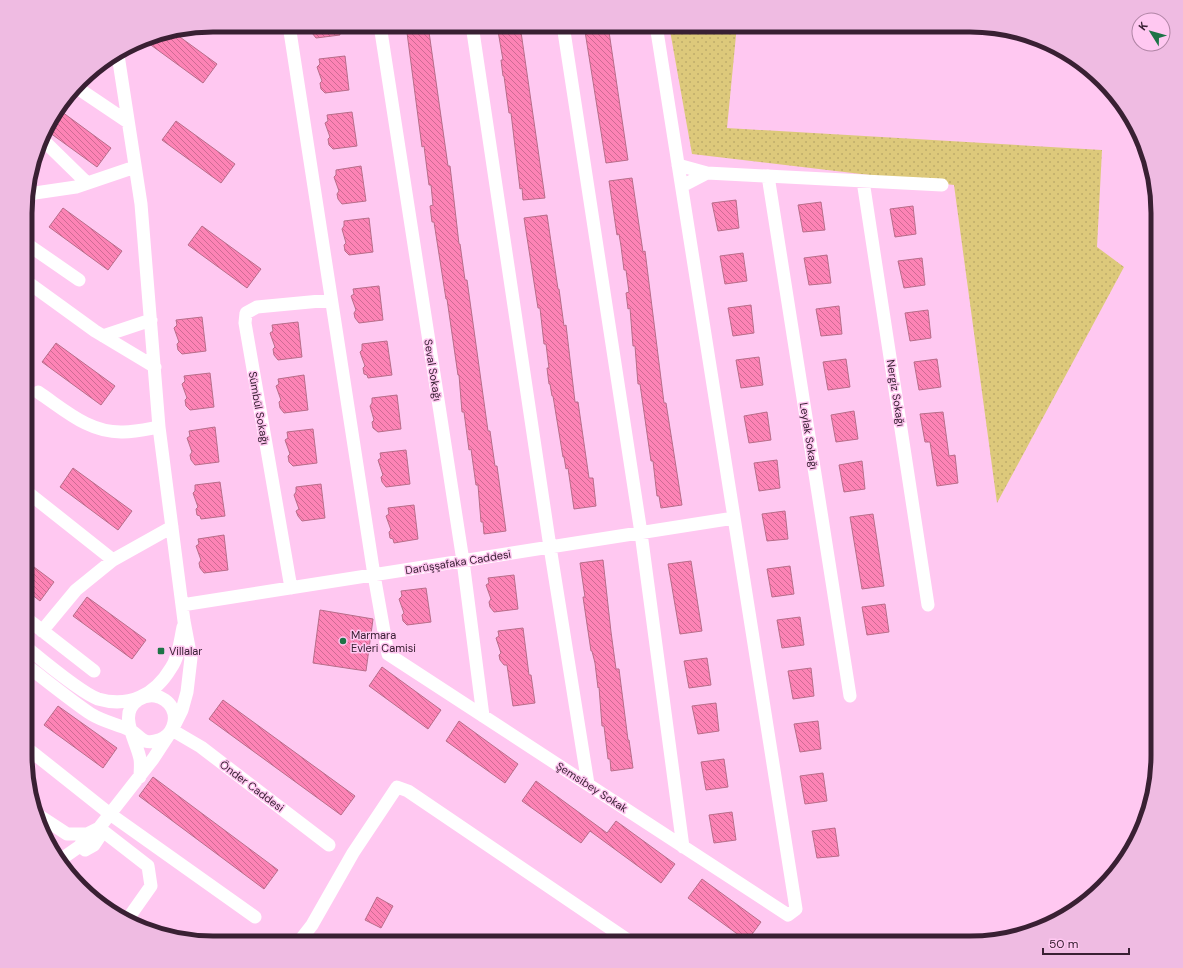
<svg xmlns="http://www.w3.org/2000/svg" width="1183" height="968" font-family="'DM Sans',sans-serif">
  <defs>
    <pattern id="grass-dots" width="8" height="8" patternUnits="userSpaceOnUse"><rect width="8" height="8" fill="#ddc97b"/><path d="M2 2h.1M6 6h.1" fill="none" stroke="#beac6b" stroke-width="1.8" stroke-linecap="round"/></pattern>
    <pattern id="building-back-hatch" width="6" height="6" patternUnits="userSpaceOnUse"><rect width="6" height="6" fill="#fd83b5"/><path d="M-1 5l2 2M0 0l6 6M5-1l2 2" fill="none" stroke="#ce6b94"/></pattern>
  </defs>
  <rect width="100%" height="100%" fill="#ffc8f1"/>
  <path fill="url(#grass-dots)" d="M669,25H737L727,128L1102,150L1097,247L1124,267L997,503L954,185L692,154Z"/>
  <path fill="url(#building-back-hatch)" stroke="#b86d8a" d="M311,25H339L340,35L316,38L312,33Z
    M406,25H428L448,166H450L459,244H460L465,280H467L488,431H490L495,466H497L506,531L484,534L483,522H481L478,485H476L471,449L469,450L464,412H462L459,375H458L447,299H446L434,222H432L430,206L433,205L431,185H429L424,146L422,147Z
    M497,25H520L545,198L523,200L522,188L520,189L511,113H509L504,76H503L501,60H503Z
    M584,25H608L628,160L606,163Z
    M173,32L217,64L203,83L144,40L152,35Z
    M345,56L349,90L325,93L321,89L320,83L322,81L317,67L320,64L319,59Z
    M58,109L111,148L97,167L46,130L50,119Z
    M352,112L357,146L333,149L329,145L328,139L330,137L325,123L328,121L327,115Z
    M176,121L235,164L221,183L162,140Z
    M361,166L366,201L342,204L338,199L337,194L339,191L334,177L336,175V170Z
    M632,178L643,252L645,251L664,403H666L682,505L661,508L659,496H657L653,461H651L640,384H638L635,346H633L630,308L628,309L626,293L629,292L626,270H624L621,246L619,234L617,235L609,181Z
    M736,200L739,228L718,231L712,203Z
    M821,202L825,230L803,232L798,205Z
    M913,206L916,234L895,237L890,209Z
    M63,208L122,251L108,270L49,227Z
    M547,215L558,289H559L564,326L566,325L575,402H578L589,478H593L596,506L574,509L568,468L566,469L564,457H563L553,396H552L550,384H549L547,368H549L546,344H544L540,308H538L524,218Z
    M369,218L373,252L349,255L345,251L344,245L346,243L342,229L344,226V221Z
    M202,226L261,269L247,288L188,245Z
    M743,253L747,281L725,284L720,256Z
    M827,255L831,283L809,285L804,258Z
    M922,258L925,285L904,288L898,261Z
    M379,286L383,320L359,323L355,318L354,313L356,310L351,296L354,294L353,289Z
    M751,305L754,333L733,336L728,308Z
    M839,306L842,334L821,336L816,309Z
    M928,310L931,338L910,341L905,313Z
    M202,317L206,351L182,354L178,350L177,344L179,342L174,328L177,325L176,320Z
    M298,322L302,357L278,360L274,355L273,349L275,347L270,333L273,331L272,325Z
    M387,341L392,375L368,378L367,375L364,374L363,368L365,366L360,352L362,350V344Z
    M56,343L115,386L101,405L42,362Z
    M759,357L763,385L741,388L736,360Z
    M846,359L850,387L828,390L823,362Z
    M937,359L941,387L919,390L914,362Z
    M210,373L214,407L190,410L186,406L185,400L187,398L182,384L185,381L184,376Z
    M304,375L308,410L284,413L280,408L279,402L281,400L276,386L279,384L278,379Z
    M397,395L401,429L378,432L373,428L372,422L374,420L370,406L372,403V398Z
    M854,411L858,439L836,442L831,415Z
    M767,412L771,440L749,443L744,416Z
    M943,412L949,456L955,455L958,483L937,486L930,442H925L920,414Z
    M215,427L219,462L195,465L191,460L190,455L192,452L187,438L190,436L189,431Z
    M313,429L317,463L293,466L289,462L288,456L290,454L285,440L288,438L287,432Z
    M406,450L410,484L386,487L382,482L381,477L383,475L378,460L381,458L380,453Z
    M777,460L780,488L759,491L754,463Z
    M862,461L865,489L844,492L839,465Z
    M73,468L132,511L118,530L60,487Z
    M220,482L225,516L201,519L200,516L197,515L196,509L198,507L193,493L195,491V485Z
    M321,484L325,518L302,521L298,516L296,511L299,509L294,495L296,492V487Z
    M414,505L418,539L394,543L393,539L390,538L389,532L391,530L386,516L389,514L388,508Z
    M785,511L788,539L767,541L762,514Z
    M873,514L884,586L862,589L850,517Z
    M224,535L228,570L204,573L200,568L199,563L201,560L196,546L199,544L198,539Z
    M603,560L611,632L616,669H619L628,740H629L633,768L611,771L610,759H608L604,726H602L599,687L598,688L595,663L592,651H591L583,597H585L580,563Z
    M26,561L54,582L40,601L26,590Z
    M691,561L702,631L680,634L668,564Z
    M790,566L794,594L772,597L767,569Z
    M514,575L518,609L494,612L490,607L489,602L491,599L486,585L489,583L488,578Z
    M426,588L431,622L407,625L403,621L402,615L404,613L399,599L402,596L401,591Z
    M87,597L146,640L132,659L73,616Z
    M885,604L889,632L867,635L862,607Z
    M320,610L373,619L366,671L313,663Z
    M800,617L804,645L782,648L777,620Z
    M523,628L529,675H531L535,703L513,706L507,665H504L500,660L499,655L501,653L496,638L499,636L498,631Z
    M707,658L711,685L689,688L684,661Z
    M382,667L441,710L428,729L369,686Z
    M811,668L814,696L793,699L788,671Z
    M223,700L355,796L341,815L209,719Z
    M716,703L719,731L698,734L692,706Z
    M58,706L117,748L103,768L44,725Z
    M459,721L518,764L505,783L446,741Z
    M818,721L821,749L800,752L794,724Z
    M724,759L728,787L706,790L701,762Z
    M823,773L827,801L805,804L800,776Z
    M153,777L278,870L264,889L139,796Z
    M536,781L607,833L616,821L675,864L661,883L590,831L581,843L522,801Z
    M732,812L736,840L714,843L709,815Z
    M835,828L839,856L817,858L812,831Z
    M702,879L761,922L747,941L688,898Z
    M377,897L393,906L381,928L365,920Z"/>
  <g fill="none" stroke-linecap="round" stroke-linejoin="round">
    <path stroke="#fff" stroke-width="13" d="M289,25L374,575L388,654L788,915L796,909L656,25
      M380,25L463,561L483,716
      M472,25L550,547L588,784
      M563,25L641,533L683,847
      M118,55L141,204L159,427L184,621L191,658L187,692L182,710L172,730L153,759L99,828L148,866L151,886L127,920
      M76,87L128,122
      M43,140L87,183
      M678,165L707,173
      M768,176L850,696
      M863,181L928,605
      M682,186L707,173L942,185
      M27,197L35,193L76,187L135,167
      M27,244L79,280
      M26,281L95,331L155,367
      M103,336L151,320
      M38,392C65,410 89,433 123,432C135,432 148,429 159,427
      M26,491L113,560
      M291,588L245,323L246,313L257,307L331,300
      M182,605L734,518
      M26,618L94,671
      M42,631L76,590L113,560L172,527
      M26,647C42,660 81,693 98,699C129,708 155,695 171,668C179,657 180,641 183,627
      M26,665C47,681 69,699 91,714C104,722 117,724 130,730C141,736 142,746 159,740C172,736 178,720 172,708C169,702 162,697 155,696C149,695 143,697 138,700C117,714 137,741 140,759C141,765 140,771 140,777
      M172,730L201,747L329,845
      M32,752L110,814L255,917
      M38,815L67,834H87
      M60,860L80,846L87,834L99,828L100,836L94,845L85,850L80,846
      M298,943L312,925L353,853L397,787L408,791L632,943"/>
  </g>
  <g fill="#1d7346" stroke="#ffc8f1" stroke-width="1.5">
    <circle cx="343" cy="641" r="4"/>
    <rect x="157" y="647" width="8" height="8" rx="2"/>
  </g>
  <g text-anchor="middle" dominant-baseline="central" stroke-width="3" stroke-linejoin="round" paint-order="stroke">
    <g font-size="11" fill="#392033" stroke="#ffc8f1">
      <text transform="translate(433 370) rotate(81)">Seval Sokağı</text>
      <text transform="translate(896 393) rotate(81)">Nergiz Sokağı</text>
      <text transform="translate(259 408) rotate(80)">Sümbül Sokağı</text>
      <text transform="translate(809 436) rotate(81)">Leylak Sokağı</text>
      <text transform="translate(458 562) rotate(-9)">Darüşşafaka Caddesi</text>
      <text transform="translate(252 786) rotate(37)">Önder Caddesi</text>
      <text transform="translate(592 787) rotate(33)">Şemsibey Sokak</text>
    </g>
    <g font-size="11" fill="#392033" stroke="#ffc8f1" text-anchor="start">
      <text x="351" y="635">Marmara<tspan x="351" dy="13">Evleri Camisi</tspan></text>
      <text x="169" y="651">Villalar</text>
    </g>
  </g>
  <path d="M0 0H1183V968H0ZM213 32H970A181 181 0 0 1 1151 213V755A181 181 0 0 1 970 936H213A181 181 0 0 1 32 755V213A181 181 0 0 1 213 32Z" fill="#efbbe2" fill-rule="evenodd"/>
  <path fill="none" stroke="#392033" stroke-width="5" d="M213 32H970A181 181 0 0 1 1151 213V755A181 181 0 0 1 970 936H213A181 181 0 0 1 32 755V213A181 181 0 0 1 213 32Z"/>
  <g transform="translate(1151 32) rotate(307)"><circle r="19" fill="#ffc8f1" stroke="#b085a5"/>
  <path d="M0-3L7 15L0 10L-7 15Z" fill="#1d7346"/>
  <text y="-6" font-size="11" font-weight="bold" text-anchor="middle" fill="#392033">K</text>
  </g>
  <path d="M1043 948v6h86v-6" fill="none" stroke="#392033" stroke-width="2"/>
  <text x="1049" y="948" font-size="12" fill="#392033" stroke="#ffc8f1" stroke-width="3" paint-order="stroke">50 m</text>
</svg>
